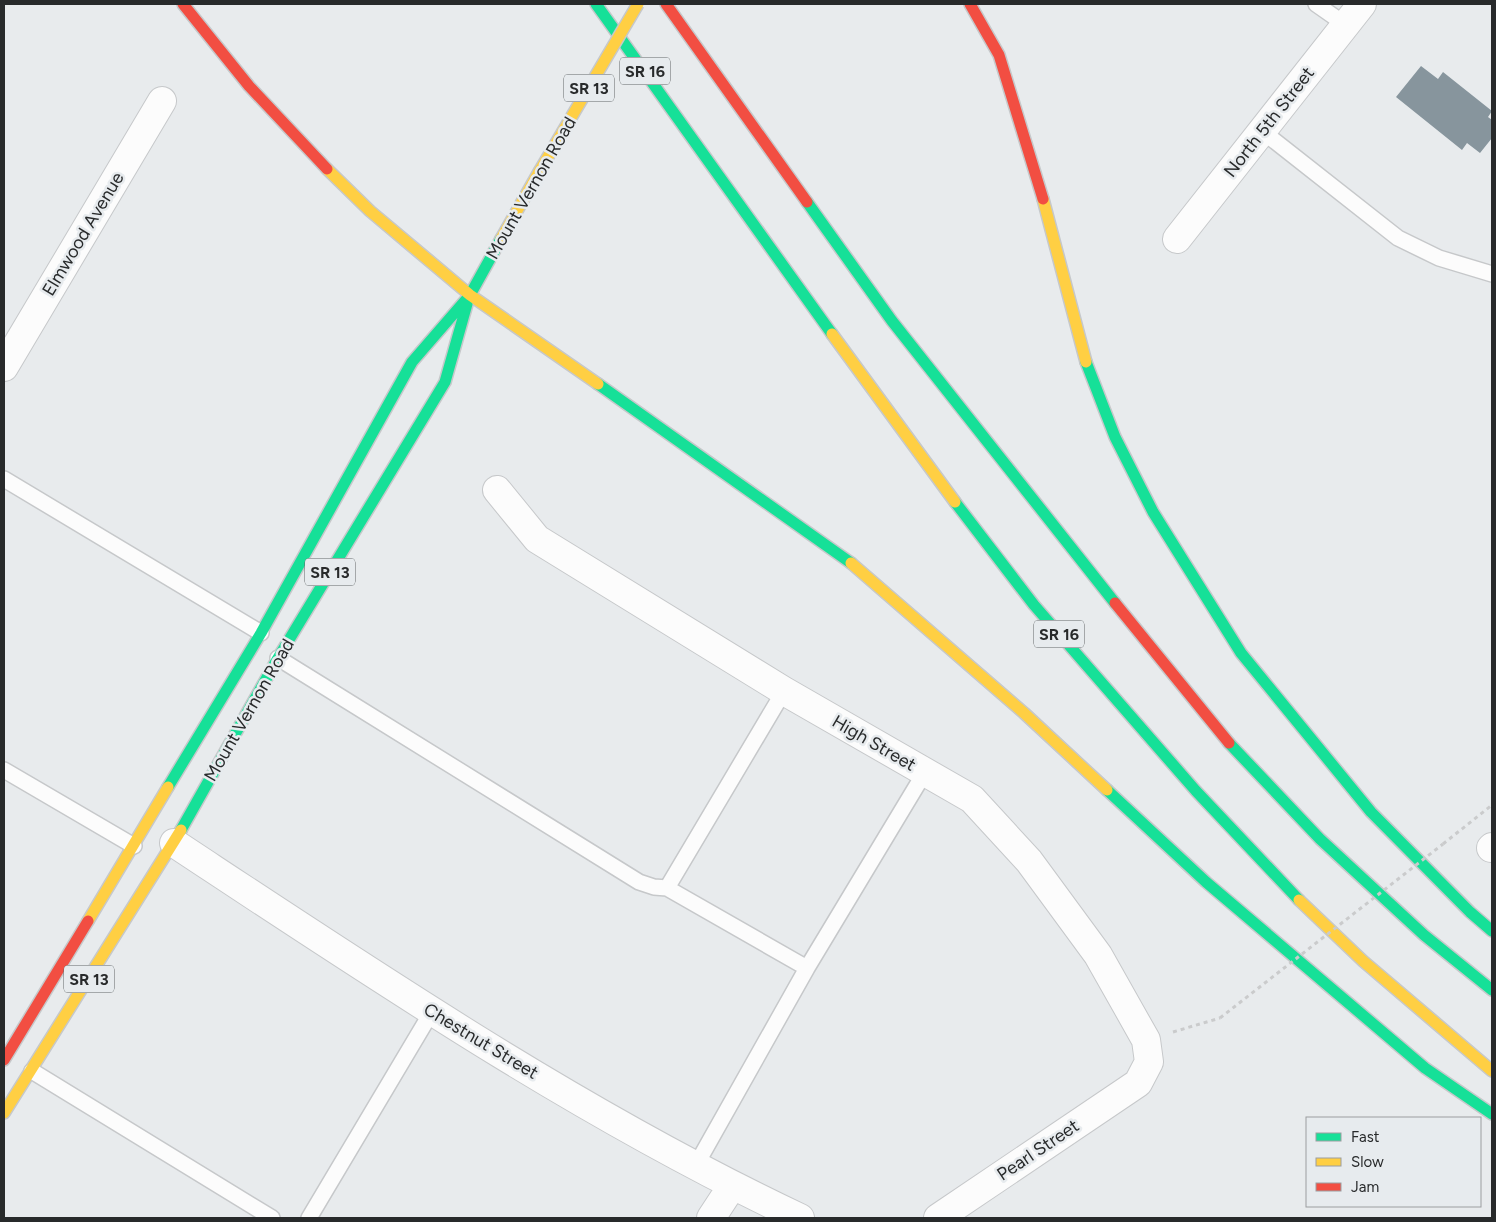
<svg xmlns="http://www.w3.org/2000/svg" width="1496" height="1222" font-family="Figtree,sans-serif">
  <rect width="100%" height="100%" fill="#e8ebed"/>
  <path fill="#87959d" d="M1421,66L1438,79L1443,72L1492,111L1488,117L1492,120V138L1480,153L1467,143L1462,150L1396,97Z"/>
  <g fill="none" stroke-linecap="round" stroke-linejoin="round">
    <defs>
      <path id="lane" d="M1316,4L1346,25
        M1262,131L1398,238L1439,258L1492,274
        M4,479L261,633
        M278,658L639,882L654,887L667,888
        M784,691L667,888L807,968
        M4,770L134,846
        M32,1071L272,1218
        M695,1167L807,968L925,772
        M309,1218L431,1013"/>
      <path id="street" d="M1177,239L1362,4
        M4,367L162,101
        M497,490L537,539L784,691L972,799L1029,861L1098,955L1146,1040L1149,1062L1138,1083L938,1218
        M174,843C377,977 580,1114 800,1218
        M1491,848L1492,847
        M711,1218L732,1186"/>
      <path id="fast" d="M596,4L832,334
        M807,202L892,321L1115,603
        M1086,362L1115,437L1153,512L1241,653L1371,812L1470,912L1492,931
        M598,384L851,563
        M955,502L1034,605L1196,791L1299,900
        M1229,743L1320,839L1424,935L1492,990
        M168,787L261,633L412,362L470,295L501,239
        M1107,790L1206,882L1425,1068L1492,1114
        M181,830L278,658L445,382L467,304"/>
      <path id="slow" d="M327,169L370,211L470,295L598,384
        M1043,199L1086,362
        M501,239L539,172
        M832,334L955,502
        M851,563L1024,713L1107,790
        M1299,900L1363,961L1492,1071
        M88,921L168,787
        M4,1113L181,830"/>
      <path id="jam" d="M183,4L249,86L327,169
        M666,4L807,202
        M970,4L999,55L1043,199
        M1115,603L1229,743
        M4,1060L88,921"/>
    </defs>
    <use href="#lane" stroke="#c6c8ca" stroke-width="18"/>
    <use href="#street" stroke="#c6c8ca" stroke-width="30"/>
    <use href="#fast" stroke="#c6c8ca" stroke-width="14"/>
    <use href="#slow" stroke="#c6c8ca" stroke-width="14"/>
    <use href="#jam" stroke="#c6c8ca" stroke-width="14"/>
    <path stroke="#cacbcc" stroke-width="3" stroke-dasharray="4 4" stroke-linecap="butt" d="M1443,844L1492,805
      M1173,1032L1220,1018"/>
    <use href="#lane" stroke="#fcfcfc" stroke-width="15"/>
    <use href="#street" stroke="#fcfcfc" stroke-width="28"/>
    <use href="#fast" stroke="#16e098" stroke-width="11"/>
    <use href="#slow" stroke="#ffcf43" stroke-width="11"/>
    <use href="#jam" stroke="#f24e42" stroke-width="11"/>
    <defs>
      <path id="slow-bridge" d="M539,172L638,4"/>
    </defs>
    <use href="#slow-bridge" stroke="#c6c8ca" stroke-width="14" stroke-linecap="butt"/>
    <path stroke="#cacbcc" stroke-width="3" stroke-dasharray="4 4" stroke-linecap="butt" d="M1220,1018L1443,844"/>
    <use href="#slow-bridge" stroke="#ffcf43" stroke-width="11"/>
  </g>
  <g text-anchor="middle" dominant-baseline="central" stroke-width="5" stroke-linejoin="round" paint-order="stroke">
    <g fill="#e7ebee" stroke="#616466" stroke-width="1">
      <rect x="620" y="57.5" width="50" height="27" rx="4"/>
      <rect x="564" y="74.5" width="50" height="27" rx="4"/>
      <rect x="305" y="558.5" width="50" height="27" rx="4"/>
      <rect x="1034" y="620.5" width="50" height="27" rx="4"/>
      <rect x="64" y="965.5" width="50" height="27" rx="4"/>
    </g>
    <g font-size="16" font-weight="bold" fill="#282a2b">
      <text x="645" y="71">SR 16</text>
      <text x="589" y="88">SR 13</text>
      <text x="330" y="572">SR 13</text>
      <text x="1059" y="634">SR 16</text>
      <text x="89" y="979">SR 13</text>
    </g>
    <g font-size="18" fill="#282a2b" stroke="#e7ebee">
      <text transform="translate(1269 122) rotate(-52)">North 5th Street</text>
      <text transform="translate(531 188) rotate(-60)">Mount Vernon Road</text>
      <text transform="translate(83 234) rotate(-59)">Elmwood Avenue</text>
      <text transform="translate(249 710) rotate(-60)">Mount Vernon Road</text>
      <text transform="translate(874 743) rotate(30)">High Street</text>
      <text transform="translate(481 1041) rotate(31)">Chestnut Street</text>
      <text transform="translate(1038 1150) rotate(-34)">Pearl Street</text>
    </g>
  </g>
  <rect width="1496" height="1222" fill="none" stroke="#282a2b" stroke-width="10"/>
  <rect x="1306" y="1117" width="175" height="90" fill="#e7ebee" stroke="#9b9ea0"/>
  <rect x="1316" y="1133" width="25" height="8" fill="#16e098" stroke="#9b9ea0"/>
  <text x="1351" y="1142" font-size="15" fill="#282a2b">Fast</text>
  <rect x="1316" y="1158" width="25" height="8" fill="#ffcf43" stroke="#9b9ea0"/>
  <text x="1351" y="1167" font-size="15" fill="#282a2b">Slow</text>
  <rect x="1316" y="1183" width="25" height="8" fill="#f24e42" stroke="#9b9ea0"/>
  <text x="1351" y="1192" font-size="15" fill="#282a2b">Jam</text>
</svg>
